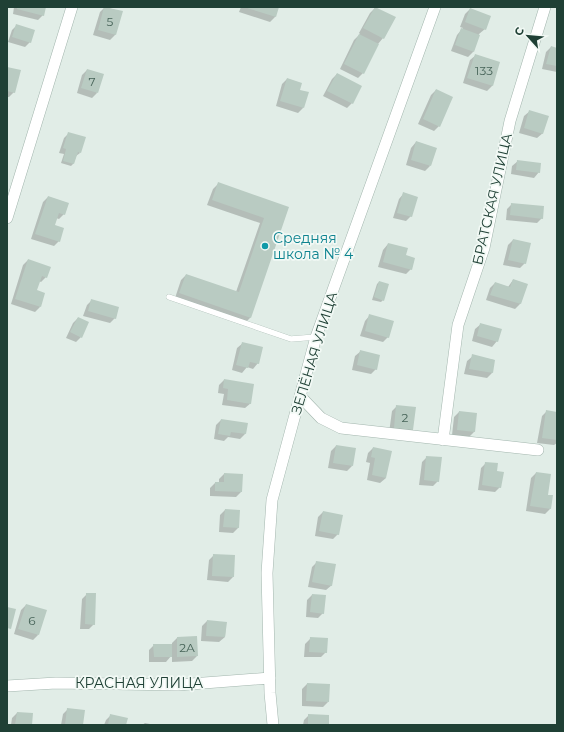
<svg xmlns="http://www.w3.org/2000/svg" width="564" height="732" font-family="Montserrat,sans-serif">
  <rect width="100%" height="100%" fill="#e1ede7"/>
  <path fill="#0003" d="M14,7H45L43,15L38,20L13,14Z
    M105,7L122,12L115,35L110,40L93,35L100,12Z
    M241,7H278L275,17L270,22L239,12Z
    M375,8L383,38L378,44L363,73L358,78L340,69L354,40L360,34L359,33L370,13Z
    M470,9L485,29L479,34L473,52L468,57L451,51L457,35L463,28L460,27L465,14Z
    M17,25L30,42L25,47L8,42L12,30Z
    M551,47L557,49V72L542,69L546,52Z
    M476,55L499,63L492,86L487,91L463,83L470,60Z
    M7,68L14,92L9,97H7Z
    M87,70L97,93L92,98L77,93L82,75Z
    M337,74L352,103L347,108L323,96L332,79Z
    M287,79L299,90L303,108L298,113L276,106L282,84Z
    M436,90L439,126L434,131L418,124L431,95Z
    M530,111L543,133L537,138L519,133L524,116Z
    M69,133L80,153L76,156L73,164L71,166L61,163L64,154L59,153L64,138Z
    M416,142L430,166L425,171L406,165L411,148Z
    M518,161L539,172L534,178L511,174L512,166Z
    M218,184L288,208L250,318L245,323L175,298L181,280L186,275L236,292L260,223L207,205L213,189Z
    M404,193L411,216L406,221L393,218L399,199Z
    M48,197L64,214L59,219L56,218L54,226L59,241L54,246L31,239L43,202Z
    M512,204L542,218L537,223L506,220L507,209Z
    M513,240L525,263L520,268L503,265L508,245Z
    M388,244L404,256L411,269L406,274L378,267L383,250Z
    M28,260L46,277L41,282L39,281L36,291L40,307L35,312L11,304L23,265Z
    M513,280L527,285L520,304L515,309L486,300L490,288L495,283L508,287Z
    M379,282L383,300L381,302L372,300L377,284Z
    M92,300L115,318L110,323L83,316L87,305Z
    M370,315L388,337L383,342L360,336L365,321Z
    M78,318L81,337L76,342L66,338L73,323Z
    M481,324L497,341L492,347L472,341L475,329Z
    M243,343L258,363L253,369L247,367L242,373L232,370L237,348Z
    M361,351L376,369L371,374L352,370L355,356Z
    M473,356L494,360L492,373L487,378L464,374L467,361Z
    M224,380L251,403L245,408L222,405L224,394L218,393L219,385Z
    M397,406L412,430L407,435L389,433L392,411Z
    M547,411L557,413V443L554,445L537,443L542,416Z
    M459,412L476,414L474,432L469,437L452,435L454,417Z
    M221,420L246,424L245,434L240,439L228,437L224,441L214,439L216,425Z
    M336,446L352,466L347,471L328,468L331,451Z
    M373,448L386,478L380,483L367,480L370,463L366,462L368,453Z
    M427,457L438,481L433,486L419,485L422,462Z
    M486,463L496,472L500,487L495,492L478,490L481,468Z
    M536,473L547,495L550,509L545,514L526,511L531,478Z
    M224,474L241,492L236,497L210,496V488L215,483H219V479Z
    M225,510L239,511L238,528L233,533L219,532L220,515Z
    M323,512L338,534L333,539L315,536L318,517Z
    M214,555L233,577L228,582L207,580L209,560Z
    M317,562L332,585L326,590L308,587L312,567Z
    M87,594L94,624L89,629H80L82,599Z
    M312,595L323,613L318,618L306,617L307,600Z
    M26,605L38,635L33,640L14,634L21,610Z
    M207,621L226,623L225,637L219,642L201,641L202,626Z
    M177,638L197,656L192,661L172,662V655L166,662H149V650L154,645H172V643Z
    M310,639L326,652L321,657H304L305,644Z
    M307,684L328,702L323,707L302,706V689Z
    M68,709L82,725H61L63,714Z
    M17,713L31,725H11L12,718Z
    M111,715L125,725H104L106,720Z
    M309,715L328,725H303L304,720Z
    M145,723L155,725H142Z"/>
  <path fill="#b9cbc2" d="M17,7H46L44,16L17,9Z
    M104,7L123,11L116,35L98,30Z
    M244,7H279L276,17Z
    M375,7L396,17L384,39L363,28Z
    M470,8L491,16L486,30L465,22Z
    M16,24L35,30L31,43L12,37Z
    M461,28L480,35L474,52L455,45Z
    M359,34L379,44L364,74L344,64Z
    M551,46L557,48V66L546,64Z
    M475,54L500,62L493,86L467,78Z
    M7,67L21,70L15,93L7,91Z
    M87,69L104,74L98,93L81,88Z
    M337,73L362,86L353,104L327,91Z
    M287,78L302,83L300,90L309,92L304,108L280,101Z
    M436,89L453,97L440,127L423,119Z
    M529,110L549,116L543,134L524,128Z
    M68,132L86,137L81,153L78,152L74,164L63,161L66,149L63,148Z
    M416,141L437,148L431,166L411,160Z
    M517,160L541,163L540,173L516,170Z
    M218,182L289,207L251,318L179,293L186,274L239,292L264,218L212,200Z
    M403,192L418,197L412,217L397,213Z
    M48,196L69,203L65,215L59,213L55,225L64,228L60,242L35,234Z
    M511,203L544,206L543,219L510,215Z
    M513,239L531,243L526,264L508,260Z
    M388,243L408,248L406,255L415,258L412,270L383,262Z
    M28,259L51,267L47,278L42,276L37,290L45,293L41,307L15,299Z
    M513,279L528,284L521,304L490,295L495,282L510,287Z
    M379,281L389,284L384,301L374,297Z
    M91,299L119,307L116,319L88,311Z
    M369,314L394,321L389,338L365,331Z
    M78,317L89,322L82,338L70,332Z
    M480,323L502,329L498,342L477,336Z
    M242,342L263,347L259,364L250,362L248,368L236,365Z
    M360,350L380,355L377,370L357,365Z
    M472,354L495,360L493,373L469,369Z
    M224,379L254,384L251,404L227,400L228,389L223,388Z
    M396,405L416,407L413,430L394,428Z
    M546,410L557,412V440L542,438Z
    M459,411L477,413L475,432L457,430Z
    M221,419L248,423L246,434L231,432L230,436L218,434Z
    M336,445L356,448L353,466L333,463Z
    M373,447L392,451L386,478L372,475L375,458L371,457Z
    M426,456L442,457L439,482L424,480Z
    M485,462L498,463L497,471L504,472L501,488L482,485Z
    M536,472L551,474L548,495H553L551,509L530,506Z
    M224,473L243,474L242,492L215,491V482H224Z
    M225,509L240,510L239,528L223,527Z
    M323,511L343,515L339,535L319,531Z
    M213,554L235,555L234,577L212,576Z
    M316,561L336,564L332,586L312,582Z
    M86,593H96L95,625L85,624Z
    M312,594L326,595L324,614L310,612Z
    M26,604L47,610L39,635L18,629Z
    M7,607L16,609L11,629L7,628Z
    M207,620L227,622L225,637L206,636Z
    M197,636L198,656L177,657V637Z
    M310,637L328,638L327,653L309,652Z
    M153,644H172V657H154Z
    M307,683L330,684L329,702L306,701Z
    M67,708L85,710L83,725H65Z
    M17,712L33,713L32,725H15Z
    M110,714L128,718L126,725H108Z
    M308,714L329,715V725H308Z"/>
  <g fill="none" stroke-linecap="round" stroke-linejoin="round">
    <defs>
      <path id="lane" d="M169,297L291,339L316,337"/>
      <path id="street" d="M7,218L72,7
        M300,396L321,418L341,428L538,450
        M443,440L458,325L484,248L510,121L545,7
        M7,686L56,683L178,685L270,678
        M273,725L270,693L267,573L272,500L316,337L435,7"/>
    </defs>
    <use href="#lane" stroke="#a3b6ae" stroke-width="6"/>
    <use href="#street" stroke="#a3b6ae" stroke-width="12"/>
    <use href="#lane" stroke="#fff" stroke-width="5.5"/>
    <use href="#street" stroke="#fff" stroke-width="11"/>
  </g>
  <circle fill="#0f9aa8" stroke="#f2f9f5" stroke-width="1.5" cx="265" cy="246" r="4"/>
  <g text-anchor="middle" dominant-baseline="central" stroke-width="3.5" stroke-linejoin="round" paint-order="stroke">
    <g font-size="12" fill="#466358">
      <text x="110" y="21">5</text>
      <text x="484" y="70">133</text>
      <text x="92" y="81">7</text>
      <text x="405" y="417">2</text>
      <text x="32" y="620">6</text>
      <text x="187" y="647">2А</text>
    </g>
    <g font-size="14" fill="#1f4035" stroke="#f2f9f5">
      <text transform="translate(492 199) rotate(-77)">БРАТСКАЯ УЛИЦА</text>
      <text transform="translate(314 353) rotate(-73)">ЗЕЛЁНАЯ УЛИЦА</text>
      <text x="139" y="683">КРАСНАЯ УЛИЦА</text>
    </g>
    <g font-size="14" fill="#0d838f" stroke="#f2f9f5" text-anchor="start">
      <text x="273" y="238">Средняя<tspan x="273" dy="16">школа № 4</tspan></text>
    </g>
  </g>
  <rect width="564" height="732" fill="none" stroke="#1f4035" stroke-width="16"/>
  <g transform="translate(528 36) rotate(297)" stroke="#f2f9f5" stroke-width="3" paint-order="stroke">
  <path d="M0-3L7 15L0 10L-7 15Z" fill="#1f4035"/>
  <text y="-6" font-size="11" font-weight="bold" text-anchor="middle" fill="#1f4035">С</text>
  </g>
</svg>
